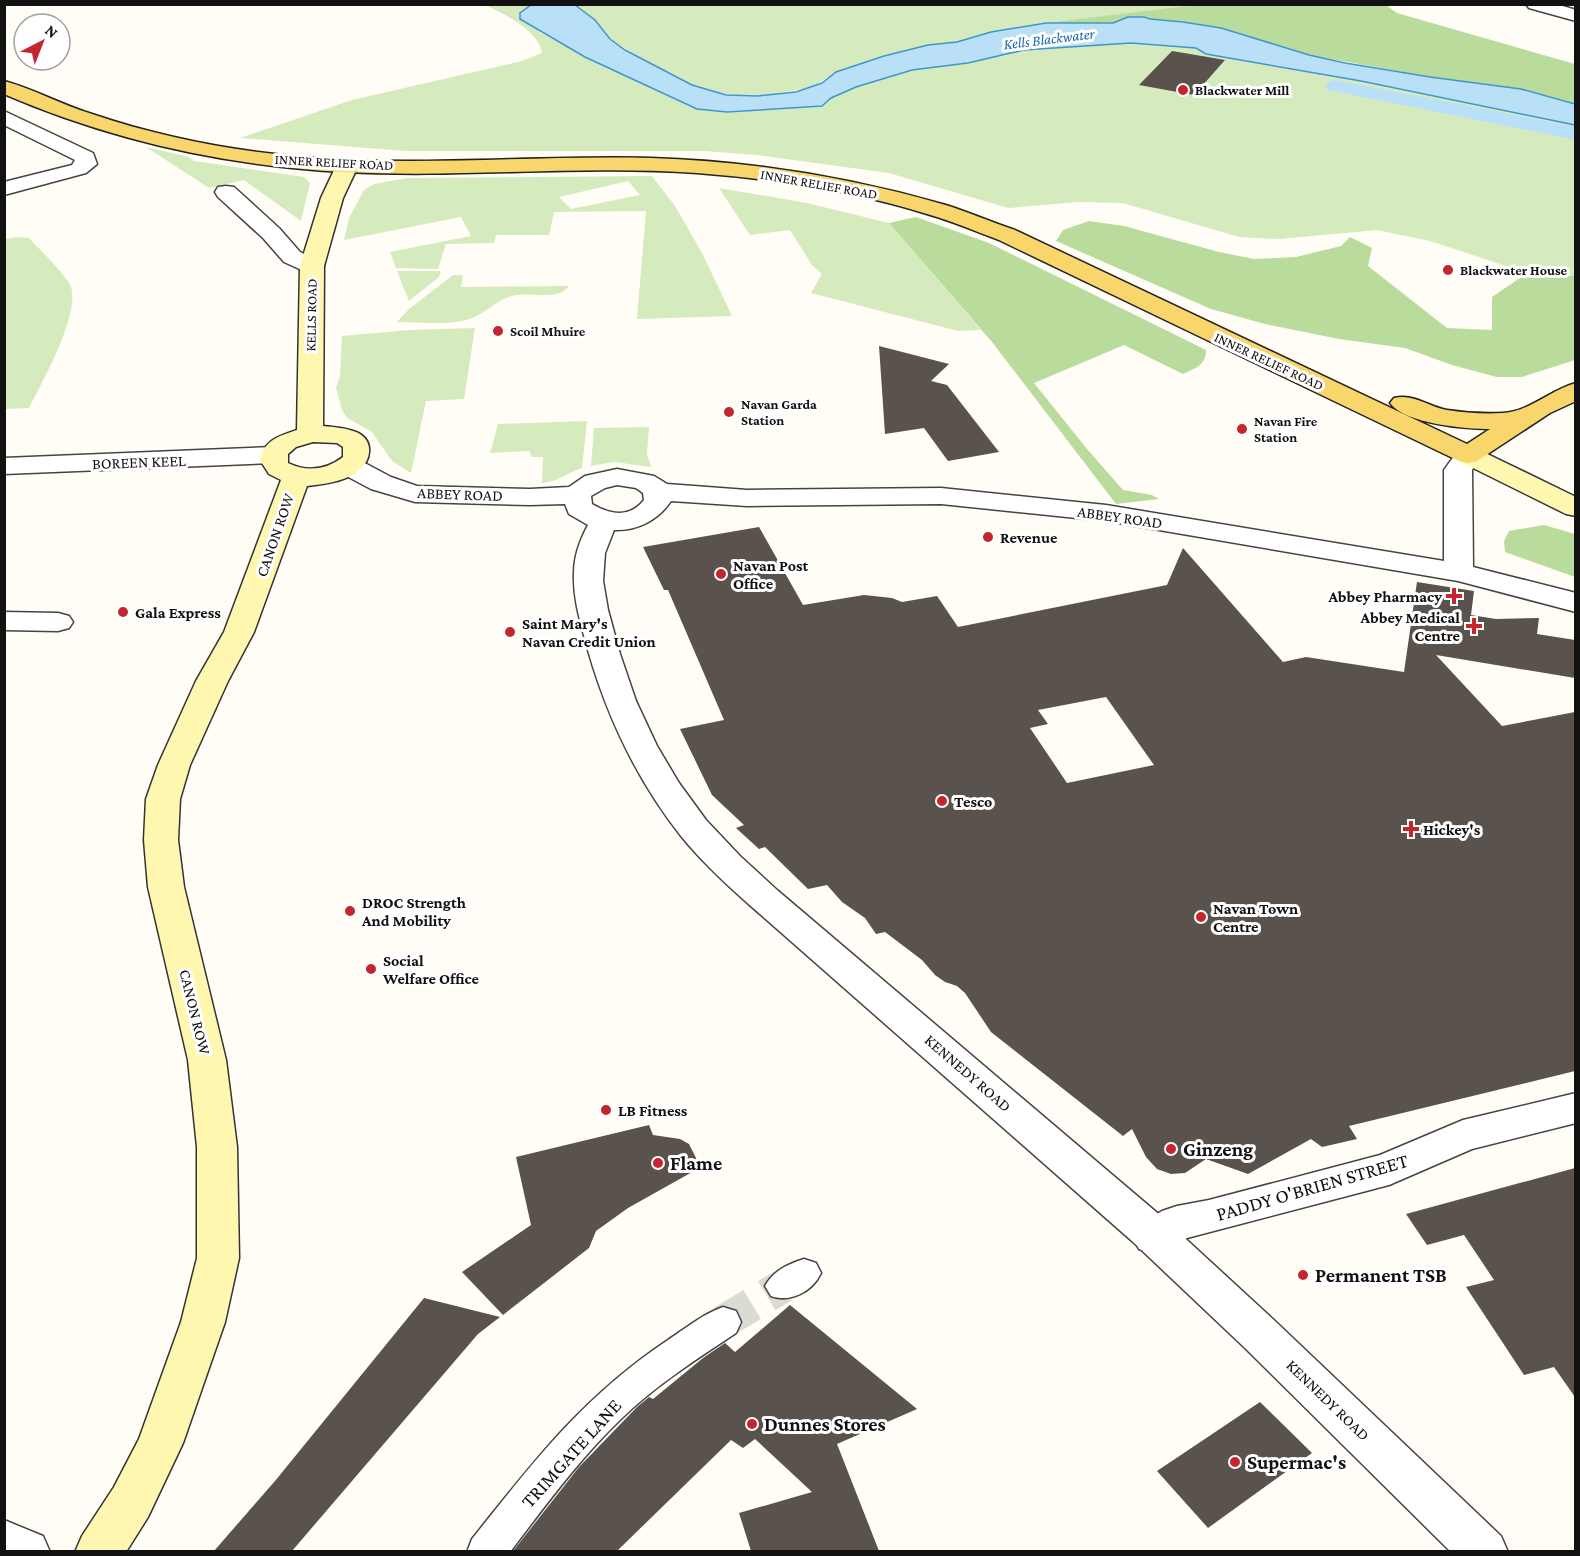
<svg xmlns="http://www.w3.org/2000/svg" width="1580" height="1556" font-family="'Crimson Pro',serif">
  <rect width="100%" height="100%" fill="#fffdf5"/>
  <path fill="#d5ebbd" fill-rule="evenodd" d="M484,5H531L520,13L541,33L612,70L644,82L697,109L727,112L822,106L831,98L856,87L912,70L1005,56L1024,50L1132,43L1196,48L1206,54L1361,81L1575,125V276L1527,273L1430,241L1377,230L1279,239L1239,237L1123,203L1079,202L1008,208L889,173L757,155L704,151H406L240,138L352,100L522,61L542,53C539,31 502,12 484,5Z
    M575,5H1203L1046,23L991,32L957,42L928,45L836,72L811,88L758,96L726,95L692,85L650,64L610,39L595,20Z
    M146,147L189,157L194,161L304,177L310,183L301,221L244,180L209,188Z
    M652,176L675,206L702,253L732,316L637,319L646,211L554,212L549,235H496L494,243L446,244L438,269L396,268L390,252L471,236L461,217L344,240L349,218L364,190L374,184L408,178ZM628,181L640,195L571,209L559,197Z
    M719,188L807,203L889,223L981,330L958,331L811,293L822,274L812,265L790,230L750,235Z
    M17,237L29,238C38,248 68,277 71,287C80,315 42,382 29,408L5,409V239Z
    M397,271H441L439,277L409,301Z
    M453,275H463L461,287L569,286C557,302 529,291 512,296C494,301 482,318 462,321C442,325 418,322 397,322L409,309Z
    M475,328L464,399L426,401L411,473L392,461L372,432L347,418L342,410L336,387L340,376L342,336L409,330Z
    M587,421L582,468C567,473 557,482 542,483L543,457H531L530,451L490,453L498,424Z
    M649,427L647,454L651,467L614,462L591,466L594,428Z"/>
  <path fill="#b9dc9c" d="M1203,4L1388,5L1387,6L1397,13L1575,64V104L1521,89L1430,77L1309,55L1239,35L1183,22L1150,19L1144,17H1128L1113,23H1046Z
    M916,217L989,243L1206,350C1206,365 1196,368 1183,374L1124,345L1034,383L1087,449L1123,490L1152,495L1159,499L1116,504L992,342L889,223Z
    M1089,221L1124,226L1219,252L1254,259L1296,257L1341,246L1350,237L1372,248L1368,266L1447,328L1492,330V297L1527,273L1575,276V360L1522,377H1497L1452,365L1405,348L1339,339L1265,324L1211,309L1056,241L1063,230Z
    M1544,525L1575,534V577L1505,552L1504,541L1509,531Z"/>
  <path fill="#b9e0f7" stroke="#3f96cf" stroke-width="1.5" d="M531,5H575L595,20L610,39L625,50L692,85L726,95L758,96L796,92L822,83L836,72L884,56L928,45L957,42L991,32L1046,23H1113L1128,17H1144L1150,19L1183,22L1221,28L1309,55L1345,63L1430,77L1521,89L1575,104V125L1361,81L1206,54L1196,48L1131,43L1024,50L968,63L912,70L856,87L831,98L822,106L727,112L697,109L585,57L520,19V13Z"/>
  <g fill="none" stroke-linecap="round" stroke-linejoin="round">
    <path fill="#b9e0f7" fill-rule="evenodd" d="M1335,80L1576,127V140L1328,90L1325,86L1328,82Z"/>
  </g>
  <path fill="#5a524d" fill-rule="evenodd" d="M1172,51L1202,56L1225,60L1194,95L1139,85Z
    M879,346L949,364L931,381L947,385L999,452L948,461L924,428L885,434Z
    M759,527L803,605L864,595L892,598L902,602L937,596L958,627L1167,585L1183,548L1283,662L1306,657L1404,672L1417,582L1474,591L1471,615L1496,619L1539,618L1537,634L1575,640V678L1436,655L1502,726L1575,712V1071L1349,1126L1357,1139L1322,1147L1311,1139L1248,1174L1206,1159L1185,1173L1171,1174L1157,1169L1146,1157L1132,1129L1123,1136L991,1032L965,993L957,986L945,982L935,975L922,960L885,932L876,934L865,918L842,902L827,885L808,889L765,847L759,849L736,828L744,825L712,795L680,729L724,720L668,590H664L643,547ZM1106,697L1154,765L1067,783L1030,728L1048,724L1038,710Z
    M649,1125L653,1135L680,1139L689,1144L698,1162L694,1171L628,1208L596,1231L589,1248L503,1315L462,1272L531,1225L516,1157Z
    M1575,1168V1397L1554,1367L1524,1375L1466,1287L1494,1280L1464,1235L1427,1245L1406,1214Z
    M424,1298L500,1317L478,1334L292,1551H214L275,1481Z
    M790,1305L917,1409L837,1444L879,1551H751L739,1513L812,1492L755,1439L743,1448L731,1440L617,1551H513L579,1467L637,1407L649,1397L653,1399L703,1358L725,1343L735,1352Z
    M1260,1402L1312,1453L1208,1528L1157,1471Z"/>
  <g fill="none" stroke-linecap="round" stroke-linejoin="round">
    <path stroke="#dbdad3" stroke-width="34" stroke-dasharray="34 17" stroke-linecap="butt" d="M723,1322L783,1286"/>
    <defs>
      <path id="pedestrian" d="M804,1259L816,1263L821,1273C812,1292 790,1303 771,1296L765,1286C773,1271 788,1264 804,1259Z
        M723,1307L736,1311L741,1322L736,1333C697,1359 656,1385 622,1418C580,1458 545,1506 510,1552H467L472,1539C534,1461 584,1396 668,1340C686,1328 703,1314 723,1307Z"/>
      <path id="minor" d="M1526,4H1556L1576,10V21L1529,8Z
        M4,111L93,153L97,164L86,173L4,195V182L72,165L75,160L4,125Z
        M226,186L234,187L279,228L300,252L320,261L324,266L320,271L312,273L304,271L284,262L263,238L218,197L215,192L218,187Z
        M4,612L58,613L69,616L73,622L69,628L58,631L4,630Z
        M1576,1093V1123L1472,1149L1389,1185L1187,1238C1167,1250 1162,1257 1139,1249L1133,1237L1139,1225L1162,1211L1177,1206L1209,1200L1380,1155L1463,1120Z"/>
      <path id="tertiary" d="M273,447L282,449L286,455L282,461L273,463L4,474V458Z
        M1468,447L1477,449L1481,455L1472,470L1473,567L1576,593V612L1458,581L1106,521L941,504L747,506L671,501C658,520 638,531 614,530L605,553L603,581L608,610L620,654L636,701L657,746L679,783L706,820L740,856L777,890L1162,1217L1276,1322L1501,1536L1508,1552H1451L1245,1348L1132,1241L752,907C727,885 702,862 681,836C633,775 602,706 583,632C578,613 573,593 574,573C574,556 580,540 588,525L569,514L565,504L530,505L415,502L371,489L339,472L336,466L339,460L349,458L359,460L391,477L417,486L530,489L569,487L585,476L617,469L654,476L667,484L747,490L941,488L1106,505L1444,561V470L1459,449ZM617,485L636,488L643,493L644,500C630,518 610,515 592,504L591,496L605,488Z
        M4,1520L43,1536L50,1552H4Z"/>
      <path id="secondary" d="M347,160L354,162L358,166L343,198L324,266L323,426C334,427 346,428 356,432C375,440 372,462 356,473C342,482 323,484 307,486L254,632L228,681L190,765L180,799L178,840L184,887L226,1060L237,1147L239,1258L225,1322L183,1443L148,1517L126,1552H75L82,1536L114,1487L139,1439L181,1322L197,1258V1147L188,1060L148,887L144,840L146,799L158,765L196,681L224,632L281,480L269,474L260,460C264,440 279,436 297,430L300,266L321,198L336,166L340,162ZM313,442L337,443L343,447V457C326,470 307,472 288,463V454L296,447Z
        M1468,447L1477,449L1576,497V516L1566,514L1459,461L1455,455L1459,449Z"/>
      <path id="primary" d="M4,81C34,89 62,105 92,114C160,137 232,151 304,157C419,167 536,155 651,158C749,161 848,177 942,204C967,211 990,222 1015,230L1467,444L1490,429C1466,429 1405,424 1390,403L1394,398C1413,393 1429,407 1447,410C1466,413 1484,414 1503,413C1529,412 1550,390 1576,383V401L1550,413L1477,461L1468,463L1459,461L999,240C975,231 952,221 927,214C853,191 775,179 697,173C580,165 462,178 345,172C228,166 113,141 4,94Z"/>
    </defs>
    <use href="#pedestrian" stroke="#444" stroke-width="3"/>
    <use href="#minor" stroke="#444" stroke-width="3"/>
    <use href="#tertiary" stroke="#444" stroke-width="3"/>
    <use href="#secondary" stroke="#333" stroke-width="3"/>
    <use href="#primary" stroke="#222" stroke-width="3"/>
    <use href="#pedestrian" fill="#fff" fill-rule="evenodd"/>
    <use href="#minor" fill="#fff" fill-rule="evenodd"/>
    <use href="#tertiary" fill="#fff" fill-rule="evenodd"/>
    <use href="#secondary" fill="#fff6b0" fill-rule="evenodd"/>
    <use href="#primary" fill="#f9d66b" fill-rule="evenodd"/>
  </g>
  <g fill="#c4262e" stroke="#fff" stroke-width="2">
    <circle cx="1183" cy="90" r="6"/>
    <circle cx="1448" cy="270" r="6"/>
    <circle cx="498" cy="331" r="6"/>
    <circle cx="729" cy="412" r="6"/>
    <circle cx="1242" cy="429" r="6"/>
    <circle cx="988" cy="537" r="6"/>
    <circle cx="721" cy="574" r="6"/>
    <path d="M1451 587h6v6h6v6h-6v6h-6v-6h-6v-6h6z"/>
    <circle cx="123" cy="612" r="6"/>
    <path d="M1471 617h6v6h6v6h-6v6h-6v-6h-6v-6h6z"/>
    <circle cx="510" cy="632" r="6"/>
    <circle cx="942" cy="801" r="6"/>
    <path d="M1408 820h6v6h6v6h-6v6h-6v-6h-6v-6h6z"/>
    <circle cx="350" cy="911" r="6"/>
    <circle cx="1201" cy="917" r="6"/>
    <circle cx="371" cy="969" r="6"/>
    <circle cx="606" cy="1110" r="6"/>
    <circle cx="1171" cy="1149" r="6"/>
    <circle cx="658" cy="1163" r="6"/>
    <circle cx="1303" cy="1275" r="6"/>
    <circle cx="752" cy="1424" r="6"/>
    <circle cx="1235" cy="1462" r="6"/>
  </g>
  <g text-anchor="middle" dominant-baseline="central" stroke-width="6" stroke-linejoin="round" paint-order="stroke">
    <g font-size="14" font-weight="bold" fill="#111" stroke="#fff" text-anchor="start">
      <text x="1195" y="90">Blackwater Mill</text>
      <text x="1460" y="270">Blackwater House</text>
      <text x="510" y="331">Scoil Mhuire</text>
      <text x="741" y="404">Navan Garda<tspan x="741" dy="16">Station</tspan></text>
      <text x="1254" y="421">Navan Fire<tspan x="1254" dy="16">Station</tspan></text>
    </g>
    <g font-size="14" fill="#111" stroke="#fff">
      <text transform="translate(334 162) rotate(3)">INNER RELIEF ROAD</text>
      <text transform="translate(819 184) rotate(10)">INNER RELIEF ROAD</text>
      <text transform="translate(311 315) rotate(-89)">KELLS ROAD</text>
      <text transform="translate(1269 361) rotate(25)">INNER RELIEF ROAD</text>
    </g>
    <g font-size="15" font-style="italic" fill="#1768a6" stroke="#fff">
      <text transform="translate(1049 39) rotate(-7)">Kells Blackwater</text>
    </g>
    <g font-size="16" fill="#111" stroke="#fff">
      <text transform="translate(139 462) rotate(-2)">BOREEN KEEL</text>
      <text transform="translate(460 494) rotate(2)">ABBEY ROAD</text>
      <text transform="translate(1120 517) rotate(8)">ABBEY ROAD</text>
      <text transform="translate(275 535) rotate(-71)">CANON ROW</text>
      <text transform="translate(195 1012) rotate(76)">CANON ROW</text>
      <text transform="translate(968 1073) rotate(41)">KENNEDY ROAD</text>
      <text transform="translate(1328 1400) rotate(44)">KENNEDY ROAD</text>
    </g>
    <g font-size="16" font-weight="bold" fill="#111" stroke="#fff" text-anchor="start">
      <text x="1000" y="537">Revenue</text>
      <text x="733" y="565">Navan Post<tspan x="733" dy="18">Office</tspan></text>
      <text x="1442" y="596" text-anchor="end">Abbey Pharmacy</text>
      <text x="135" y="612">Gala Express</text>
      <text x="1460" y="617" text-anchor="end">Abbey Medical<tspan x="1460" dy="18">Centre</tspan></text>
      <text x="522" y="623">Saint Mary's<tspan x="522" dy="18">Navan Credit Union</tspan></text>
      <text x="954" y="801">Tesco</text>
      <text x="1423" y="829">Hickey's</text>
      <text x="362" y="902">DROC Strength<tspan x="362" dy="18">And Mobility</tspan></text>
      <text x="1213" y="908">Navan Town<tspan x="1213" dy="18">Centre</tspan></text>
      <text x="383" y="960">Social<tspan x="383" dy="18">Welfare Office</tspan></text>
      <text x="618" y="1110">LB Fitness</text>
    </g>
    <g font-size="20" font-weight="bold" fill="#111" stroke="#fff" text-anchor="start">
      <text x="1183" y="1149">Ginzeng</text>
      <text x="670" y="1163">Flame</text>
      <text x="1315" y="1275">Permanent TSB</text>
      <text x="764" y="1424">Dunnes Stores</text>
      <text x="1247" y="1462">Supermac's</text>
    </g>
    <g font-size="20" fill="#111" stroke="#fff">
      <text transform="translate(1312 1187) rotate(-16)">PADDY O'BRIEN STREET</text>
      <text transform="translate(571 1453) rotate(-48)">TRIMGATE LANE</text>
    </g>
  </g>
  <rect width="1580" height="1556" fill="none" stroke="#111111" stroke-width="12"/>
  <g transform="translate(42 42) rotate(42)"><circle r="28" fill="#ffffff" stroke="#a0a0a0" stroke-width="1.5"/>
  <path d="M0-4.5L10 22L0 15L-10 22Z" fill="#c4262e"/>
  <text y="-9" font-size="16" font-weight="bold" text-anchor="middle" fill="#111111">N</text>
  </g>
</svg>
